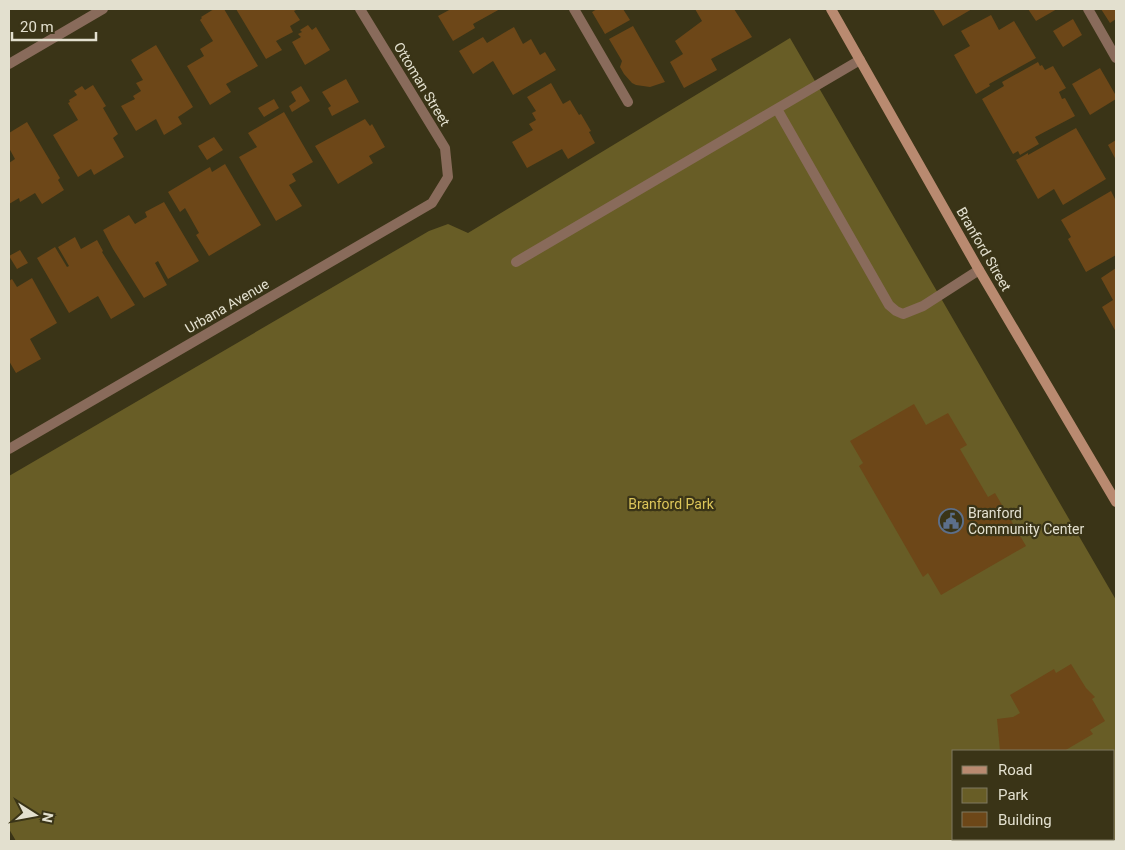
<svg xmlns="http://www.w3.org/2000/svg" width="1125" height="850" font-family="Roboto,sans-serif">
  <rect width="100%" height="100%" fill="#3a3417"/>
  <path fill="#685d26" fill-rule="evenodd" d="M790,38L1116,600V841H16L9,829V476L429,231L448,224L468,233ZM954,751H1114V839H954Z"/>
  <path fill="#6d4718" d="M214,9H224L258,66L226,84L231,92L210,105L187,66L204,56L200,49L213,41L200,20L202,18L201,17Z
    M236,9H298L294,11L300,20L290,26L293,32L276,41L282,50L266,59Z
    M451,9H500L473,24L475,28L453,41L438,16Z
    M597,9H623L630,20L605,34L592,12Z
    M695,9H734L752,37L711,59L717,70L684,88L670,62L683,54L675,41L702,21Z
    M933,9H972L943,26Z
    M1028,9H1057L1036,21Z
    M1101,9H1116V19L1110,23Z
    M991,15L999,30L1014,21L1036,58L989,84L990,86L976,94L954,55L970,46L961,31Z
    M1073,19L1082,35L1063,47L1053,31Z
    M308,25L312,30L316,27L330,50L305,65L292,42L301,37L298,34L302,32L300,30Z
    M633,26L665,82L650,87L636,85L632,83L624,74L620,67L622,61L609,39Z
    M514,27L523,44L531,39L540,55L545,52L556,70L513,95L493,61L473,74L459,51L483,37L487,43Z
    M156,45L193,107L178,117L182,124L164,135L156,119L136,131L121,106L135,99L133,96L141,91L136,83L143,80L131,60Z
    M1038,62L1040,66L1042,65L1045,70L1053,66L1066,88L1059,92L1062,99L1065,98L1075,116L1035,137L1039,144L1020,155L1018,151L1013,154L982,99L1004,86L1002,82Z
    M1100,68L1115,94L1116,93V99L1090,115L1072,84Z
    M346,79L359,102L332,116L328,108L331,106L322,92Z
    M551,83L563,104L570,100L579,115L581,114L591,131L589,132L595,143L568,159L562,149L527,168L512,142L533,130L529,124L536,120L532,113L536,111L527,97Z
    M93,85L106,106L103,108L118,134L113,138L124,157L94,175L91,169L78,177L53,135L78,120L68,103L70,102L69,100L77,95L74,91L82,86L85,90Z
    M301,86L310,101L292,112L289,106L296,101L291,92Z
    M274,99L279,108L264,117L258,108Z
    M284,112L313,162L292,174L296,181L289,185L302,206L276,221L239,157L257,147L248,133Z
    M365,119L370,126L372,124L385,147L369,156L373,163L338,184L315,146Z
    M27,122L60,178L58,180L64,190L42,204L35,193L20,202L19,198L9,204V163L15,159L9,148V133Z
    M1076,128L1106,179L1063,205L1054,189L1038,199L1016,160L1028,153V155Z
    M214,137L223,150L207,160L198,146Z
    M1116,140V160L1108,145Z
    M225,164L261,225L209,256L196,235L199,233L185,208L180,212L168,192L210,167L212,172Z
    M1111,191L1116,201V255L1086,272L1068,239L1071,237L1061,220Z
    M164,202L199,261L168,279L158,261L155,263L167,285L144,298L113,249L103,230L129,215L135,224L147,217L145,212Z
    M75,237L81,249L97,240L103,251L102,252L135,305L111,319L98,296L69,313L37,258L55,247L67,267L69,266L58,247Z
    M20,250L28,263L17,269L9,256Z
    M1116,268V332L1102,307L1113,300L1101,278Z
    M32,278L57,323L30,339L41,359L16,373L9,361V281L12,279L17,287Z
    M914,404L926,425L948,413L967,445L960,449L988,497L995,493L1026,546L941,595L928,573L923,577L859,466L863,463L850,441Z
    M1071,664L1086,688L1095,697L1092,699L1105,721L1090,730L1093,734L1064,751H1000L997,719L1013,717L1020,713L1010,695L1054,669L1056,673Z"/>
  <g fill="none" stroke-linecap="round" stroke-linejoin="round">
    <path stroke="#896b5b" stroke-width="10" d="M574,9L628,102
      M1088,9L1116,58
      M777,109L889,305L896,311L903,314L923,306L979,270
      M516,262L860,60
      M1053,839L1054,841"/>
    <path stroke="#896b5b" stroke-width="10" d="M9,64L103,9
      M9,449L432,203L448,177L445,148L360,9"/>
    <path stroke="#b98a70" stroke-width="10" d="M831,9L979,270L1116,502"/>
  </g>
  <defs>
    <symbol id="civic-ring" viewBox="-11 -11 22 22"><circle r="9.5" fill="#3a3417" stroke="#5c6f8a" stroke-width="1.5"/><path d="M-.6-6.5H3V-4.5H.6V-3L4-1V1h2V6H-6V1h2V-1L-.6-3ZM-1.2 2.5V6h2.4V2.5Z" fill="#5c6f8a"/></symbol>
  </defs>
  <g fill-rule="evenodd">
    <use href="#civic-ring" x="937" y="507" width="28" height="28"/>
  </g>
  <g text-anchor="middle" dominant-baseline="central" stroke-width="4.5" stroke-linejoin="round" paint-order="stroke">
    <g font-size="14" fill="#e3e0cf" stroke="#3a3417">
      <text transform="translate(422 84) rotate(59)">Ottoman Street</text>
      <text transform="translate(984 249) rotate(60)">Branford Street</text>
      <text transform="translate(227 306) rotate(-30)">Urbana Avenue</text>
    </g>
    <g font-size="14" fill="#ddc65a" stroke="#3a3417">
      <text x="671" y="504">Branford Park</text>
    </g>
    <g font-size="14" fill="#e3e0cf" stroke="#3a3417" text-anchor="start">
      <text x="968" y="513">Branford<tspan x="968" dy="16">Community Center</tspan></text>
    </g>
  </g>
  <rect width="1125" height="850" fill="none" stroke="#e3e0cf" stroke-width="20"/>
  <rect x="952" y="750" width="162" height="90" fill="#3a3417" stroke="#7e7961"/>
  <rect x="962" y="766" width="25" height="8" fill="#b98a70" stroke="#7e7961"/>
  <text x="998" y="775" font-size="15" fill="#e3e0cf">Road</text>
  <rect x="962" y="788" width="25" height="15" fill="#685d26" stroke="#7e7961"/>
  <text x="998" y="800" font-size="15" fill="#e3e0cf">Park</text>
  <rect x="962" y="812" width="25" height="15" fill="#6d4718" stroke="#7e7961"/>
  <text x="998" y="825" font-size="15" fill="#e3e0cf">Building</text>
  <g transform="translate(35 815) rotate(101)" stroke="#3a3417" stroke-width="4" paint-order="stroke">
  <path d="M0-4L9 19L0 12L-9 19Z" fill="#e3e0cf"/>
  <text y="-8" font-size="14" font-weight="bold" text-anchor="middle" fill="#e3e0cf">N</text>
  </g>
  <path d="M12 32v8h84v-8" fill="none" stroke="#e3e0cf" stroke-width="2.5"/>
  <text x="20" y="32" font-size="15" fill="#e3e0cf" stroke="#3a3417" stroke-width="4" paint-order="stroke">20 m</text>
</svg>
